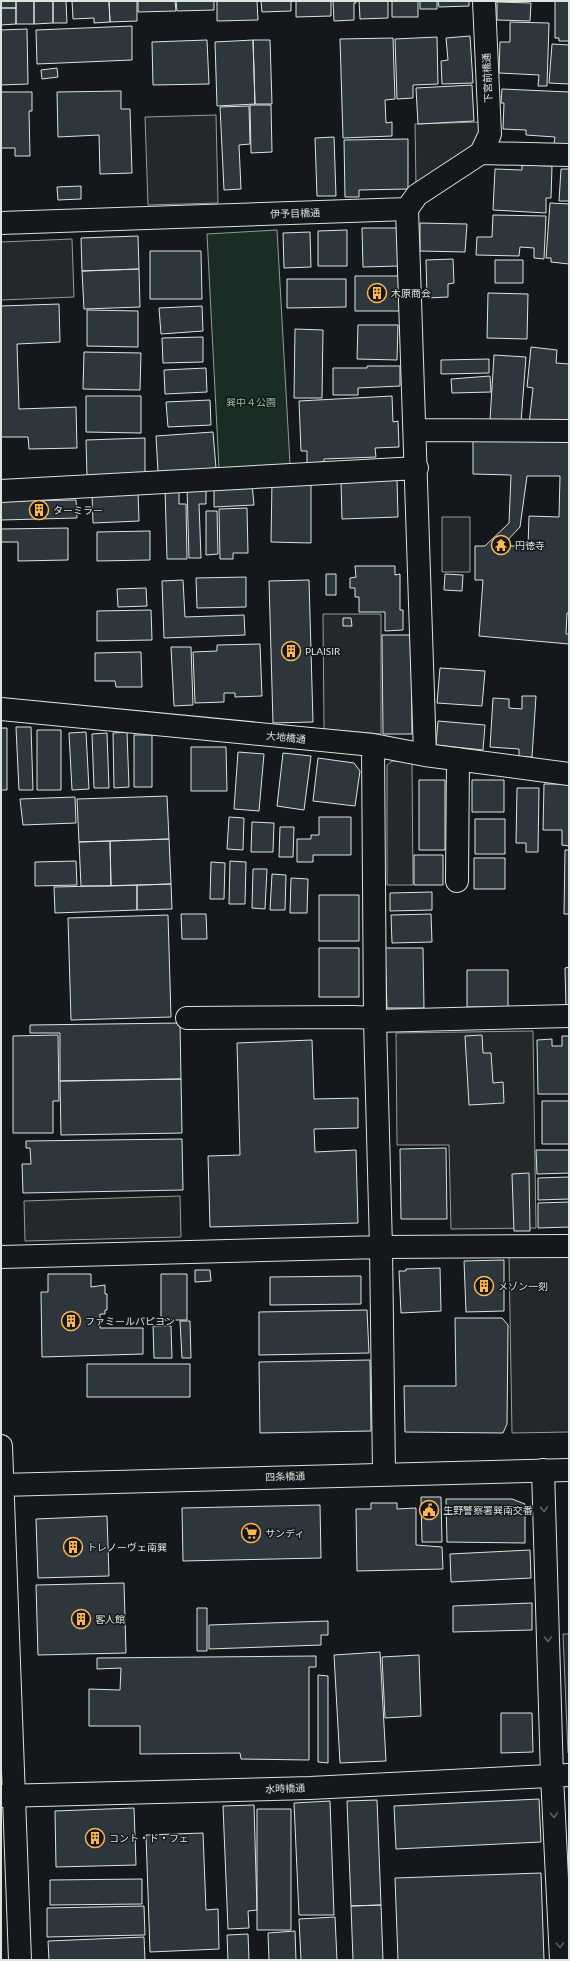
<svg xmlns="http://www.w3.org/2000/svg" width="570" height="1961" font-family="Lato,'Noto Sans JP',sans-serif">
  <rect width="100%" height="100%" fill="#14181c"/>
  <path fill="#1a2d24" stroke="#939e99" d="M277,230L290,464L219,468L207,234Z"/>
  <path fill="#24282b" stroke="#939e99" d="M216,115L218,203L148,205L145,117Z
    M480,122V142L416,184L415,124Z
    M72,239L74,297L1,300V242Z
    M442,517H470V572H442Z
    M323,614H381V734L324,729Z
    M392,761L412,762L413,885H387V765Z
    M533,1031L536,1228L451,1229L449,1145H397L396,1033Z
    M180,1196L181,1237L25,1241L24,1201Z
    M569,1256V1432L512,1433L509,1257Z
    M563,1634H569V1753H568Z"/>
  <path fill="#2c363c" stroke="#d8e6dc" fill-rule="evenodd" d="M1,1H16V8H1Z
    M16,1H34V24H16Z
    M34,1H53V23L34,24Z
    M53,1H66L67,23H53Z
    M72,1H109L110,22L94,23V18L73,19Z
    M109,1H137V21L110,22Z
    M138,1H175L176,11L138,12Z
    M176,1H214V10L177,11Z
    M217,1H257L258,20L217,21Z
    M261,1H291V11L262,12Z
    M296,1H331V16L296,17Z
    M333,1H356V3H354V20L334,21Z
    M359,1H388V18L360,19Z
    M392,1H418V17H392Z
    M420,1H437V9H420Z
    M438,1H469V6L439,7Z
    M555,1H569V41H559V38H555Z
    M497,2L531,3L530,21L497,20Z
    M1,8H16V24L1,25Z
    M510,22L549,23L547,86H538L539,75L499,73L500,42H510Z
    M132,26V60L37,64L36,30Z
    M27,29L28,84L1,85V30Z
    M470,36L473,83L442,84L441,61L448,60L446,38Z
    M437,37L438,84L413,85V98L397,99L395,39Z
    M393,38L395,99L385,100L386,123L392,122V136L343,138L340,39Z
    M207,40L209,84L153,85L152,42Z
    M253,40H270L272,104H255Z
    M253,40L255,104L217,106L215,42Z
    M552,44L569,45V84L549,83Z
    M57,68L58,77L42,79L41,70Z
    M472,85L474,121L418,124L416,88Z
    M502,89L569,92V145L554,144L555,137L526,135V130L503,129L504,103H501Z
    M121,91V109H130L132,173L100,174L99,135L58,137L57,92Z
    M1,92H32V111H29L30,156H15V148H1Z
    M250,105H271L272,152L251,153Z
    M249,106L250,144L239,145L241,189L224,190L220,107Z
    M334,137L336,196H317L315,138Z
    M408,139V189L359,190V197H345L344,140Z
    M522,165L552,166L551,198H546V213L493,210L495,169L522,170Z
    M561,169H569V201H559Z
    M81,186V199L58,200L57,187Z
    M550,203L569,204V264L551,262V258H546Z
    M493,215L546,216L544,259L534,258V248L520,247L519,256L476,255L477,237H492Z
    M420,223L467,224L465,252L420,251Z
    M362,228H397L398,266L363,267Z
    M347,230V266H318V231Z
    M310,232L311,267L284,268L283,233Z
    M138,236L139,269L82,271L81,238Z
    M150,251H201L202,299H150Z
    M453,259L454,283L448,284V297L427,298L426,260Z
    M495,260H523V283H495Z
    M139,269L140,307L84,309L82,271Z
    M355,276H400V311H355Z
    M287,279H346V307L287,308Z
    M488,293L528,294L527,339L487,338Z
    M59,304L60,342L17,344L19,409L76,407L77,448L29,449L28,437H1V306Z
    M202,306L203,331L161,334L159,308Z
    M87,310L138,311V347L87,346Z
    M358,325H398L397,360L357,359Z
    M295,329L323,330L322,398H294Z
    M203,337V362L163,363L162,338Z
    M531,347L557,350L556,363L569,364V429L529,424L533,388L527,387Z
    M84,352L141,353L140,390L83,389Z
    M494,355L526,357L521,422L490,420Z
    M489,359V373L441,374V360Z
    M367,366H400V386L358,388V395H333V368H367Z
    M206,368L207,392L165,394L164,370Z
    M490,376L491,392L452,393L451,379Z
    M86,396H141V433L86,432Z
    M392,396L393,422L398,421L399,447L375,448L376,457L324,459V462L307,463V451H301L299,401Z
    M210,400L211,425L168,427L166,402Z
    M213,432L216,468L158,472L156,436Z
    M145,438V475L87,476L86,440Z
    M473,439L569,442V613H567L566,634H569V644L479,636L483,580H475V546H485L509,523L511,475L473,474ZM527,476H560L559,517L529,516L528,546H502L520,527Z
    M397,479L398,517L342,519L341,481Z
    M272,482H311V543L271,542Z
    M252,484L254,505L214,507V485Z
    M206,486V504H199L201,558H189L187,487Z
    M179,487V504H186L187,559H167L165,488Z
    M138,491L139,521L93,523L92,493Z
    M76,500L77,518L1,520V501Z
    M247,508L248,553H233V559H220L219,509Z
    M206,511H217L218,554L206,555Z
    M68,528V560L18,561V542H1V529Z
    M150,531V560L97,561V532Z
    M355,566H395V575L400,574V610H403V630L385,631V612H359V597H355V588H350V578L356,577Z
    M326,574H336V595H326Z
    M445,574L463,575L462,591L444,590Z
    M246,577V607L197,608L196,578Z
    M183,580L185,617L244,615L245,635L164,638L162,581Z
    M309,580L313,722L273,723L269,581Z
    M146,588L147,606L118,607L117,589Z
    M151,610L152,640L97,641V611Z
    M343,618H351L352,626H343Z
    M382,635H411L412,734H383Z
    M260,644L262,696L235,697V693H224V702L195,703L193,652L217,651V645Z
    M171,647H191L193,705L174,706Z
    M141,652L142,687H116L115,681H95V653Z
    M440,668L485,671L482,706L437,703Z
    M522,696H536L532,757H519V749L490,747L493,698L509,699V708L522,709Z
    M438,721L485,725L483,750L436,745Z
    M16,727H31L33,790H19Z
    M1,728H7V790H1Z
    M37,730H61V790H37Z
    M86,732L89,789L72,790L69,733Z
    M127,732L129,787L114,788L113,733Z
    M107,733L109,788H94L92,734Z
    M134,735H152V787H134Z
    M191,747H226L227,791H191Z
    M238,752L264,754L259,811L234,809Z
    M283,753L311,756L304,810L277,806Z
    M318,758L354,763L360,771L355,806L313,801Z
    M419,780H445V850H419Z
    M472,780H504V812H472Z
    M544,784H569V846L562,845V830H543Z
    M517,788H539L538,852H526V843H516Z
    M167,796L169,839L79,842L77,799Z
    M75,797L76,823L23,825L20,799Z
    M229,817L244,818L243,850L227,849Z
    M319,817H351V855H313V862H297V839H311V835H319Z
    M475,819H505V854H475Z
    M252,822L274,823L273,852H251Z
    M280,827H294L293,857H279Z
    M169,839L171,884L111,886L110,841Z
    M110,841L111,886H81L79,842Z
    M565,850H569V914H564Z
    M414,855H443V885H414Z
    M474,858H505V889H474Z
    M76,861L77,885L35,886V862Z
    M230,861L246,862L245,904H229Z
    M211,862L225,863L224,899H210Z
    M253,869H267L265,909L252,908Z
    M272,874L286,875L285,910H270Z
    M291,878L308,879L307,913H290Z
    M171,884L172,909L137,910V885Z
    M137,885V910L55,913L54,887Z
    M432,892V910L390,911V893Z
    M319,895H359V941H319Z
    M181,914H206L207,939H182Z
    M431,914L432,942L392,943L391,915Z
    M168,915L171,1017L71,1020L68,918Z
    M319,948H359V997H319Z
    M385,948H423L424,1008H387Z
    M569,967V1007H566L565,968Z
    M467,970H508V1007H467Z
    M180,1023L181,1079L60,1081V1033H30V1025Z
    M58,1035L59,1101H53V1133H13V1036Z
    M482,1035L483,1053H491L493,1083L503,1082L504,1103L469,1105L465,1036Z
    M562,1036H569V1094H538L537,1040L552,1039V1046H562Z
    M312,1040L314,1099L358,1098V1128L314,1129L315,1152L356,1150L358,1223L210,1227L208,1156L240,1155L237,1043Z
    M181,1079L182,1133L61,1135L60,1081Z
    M542,1101H569V1144H542Z
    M182,1139L183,1190L23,1193L22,1164H31L30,1148H26V1141Z
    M446,1148L447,1219H401L400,1149Z
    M536,1150H569V1173L537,1174Z
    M529,1173L530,1231H514L512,1174Z
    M569,1177V1199L538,1200V1178Z
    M569,1202V1227L538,1228V1203Z
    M504,1260V1311L466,1312L464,1261Z
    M440,1268L441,1311L401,1313L399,1271H406V1269Z
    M195,1270H210L211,1281L195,1282Z
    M48,1274H91V1287L105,1285V1294H107V1310H105V1314H100V1328H143V1354L42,1357L41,1292H48Z
    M161,1274H187V1320H161Z
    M361,1276V1304L270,1305V1277Z
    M367,1310L369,1353L259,1355V1312Z
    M455,1318H502L508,1325L507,1424L503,1433L405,1432L404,1386H456Z
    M180,1321H190L191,1358H182Z
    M153,1326H171L172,1358H154Z
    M370,1360L371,1431L260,1433L259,1362Z
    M87,1364H190V1397H87Z
    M421,1497H441L442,1542H422Z
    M446,1499H512L525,1504V1543L447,1542Z
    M371,1503H397V1509L416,1508V1545L442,1547L443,1569L357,1571L356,1509H371Z
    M320,1505L321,1558L183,1561L182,1508Z
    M107,1516L109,1576L38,1578L36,1519Z
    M530,1550L531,1578L451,1582L450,1554Z
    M124,1583L126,1653L38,1655L36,1585Z
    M532,1603V1630L453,1632V1606Z
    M197,1608H207V1651H197Z
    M328,1621V1635H321V1645L209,1649V1625Z
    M380,1652L386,1761L340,1763L334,1655Z
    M419,1655L421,1716L385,1718L382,1657Z
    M316,1656V1667H309V1760L241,1759L240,1753L140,1754V1726H89V1689L120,1690L121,1668L97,1669V1658Z
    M318,1675L328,1676V1763L318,1762Z
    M501,1713H532L533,1752L501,1753Z
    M539,1799L541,1842L396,1849L394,1806Z
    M377,1800L381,1905L351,1906L347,1801Z
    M330,1801L334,1915H299L294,1803Z
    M254,1805L257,1910L248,1911L249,1928L228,1929L223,1806Z
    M134,1808L136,1865L56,1867L55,1811Z
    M257,1809H291V1930H257Z
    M203,1833L206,1910L218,1909L219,1949L150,1952L146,1835Z
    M541,1873L544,1960H398L395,1878Z
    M142,1879V1904L50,1905V1880Z
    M381,1905L383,1960H353L351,1906Z
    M144,1906L145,1935L47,1937V1908Z
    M335,1917L337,1960H301L299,1919Z
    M295,1931L296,1960H269L268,1933Z
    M248,1934L249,1960H228L227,1935Z
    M144,1937L145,1960H49L48,1941Z"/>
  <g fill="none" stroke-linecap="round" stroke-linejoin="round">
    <defs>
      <path id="minor" d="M481,153L490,134L484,1
        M407,209L425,755
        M416,430L569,431
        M1,491L417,468
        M1,709L373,745L425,755L569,774
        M373,745L375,1021L381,1247L384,1473
        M457,881L458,759
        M187,1018L353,1017L375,1018
        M375,1021L569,1016
        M1,1257L381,1247L569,1246
        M543,1470L552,1776L561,1960
        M1,1796L310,1788L569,1775"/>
      <path id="tertiary" d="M1,223L407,209L417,195L481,153L569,155
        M1,1446L20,1960
        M1,1485L569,1470"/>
    </defs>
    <use href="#minor" stroke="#d8e6dc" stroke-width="24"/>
    <use href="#tertiary" stroke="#d8e6dc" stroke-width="24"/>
    <use href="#minor" stroke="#14181c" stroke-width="22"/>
    <use href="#tertiary" stroke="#14181c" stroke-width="22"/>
  </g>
  <defs><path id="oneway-chevron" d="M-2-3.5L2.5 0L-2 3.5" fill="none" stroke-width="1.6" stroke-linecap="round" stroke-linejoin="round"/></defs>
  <g stroke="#59605f">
    <use href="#oneway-chevron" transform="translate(544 1509) rotate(88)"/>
    <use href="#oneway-chevron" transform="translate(548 1639) rotate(88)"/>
    <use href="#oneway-chevron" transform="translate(554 1815) rotate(87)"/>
    <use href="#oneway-chevron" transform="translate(560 1945) rotate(87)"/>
  </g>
  <defs>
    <symbol id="building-ring" viewBox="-11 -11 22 22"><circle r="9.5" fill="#14181c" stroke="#ffb74d" stroke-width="1.5"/><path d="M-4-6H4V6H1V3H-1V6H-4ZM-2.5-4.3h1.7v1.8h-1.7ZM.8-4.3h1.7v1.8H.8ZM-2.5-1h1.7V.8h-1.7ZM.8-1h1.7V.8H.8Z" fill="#ffb74d"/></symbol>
    <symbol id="temple-ring" viewBox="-11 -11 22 22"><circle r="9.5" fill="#14181c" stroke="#ffb74d" stroke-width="1.5"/><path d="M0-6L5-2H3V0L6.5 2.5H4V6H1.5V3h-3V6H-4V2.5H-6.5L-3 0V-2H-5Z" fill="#ffb74d"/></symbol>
    <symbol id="civic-ring" viewBox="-11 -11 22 22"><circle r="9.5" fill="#14181c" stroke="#ffb74d" stroke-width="1.5"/><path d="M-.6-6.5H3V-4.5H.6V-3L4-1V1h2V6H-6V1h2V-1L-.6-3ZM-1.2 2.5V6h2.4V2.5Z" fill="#ffb74d"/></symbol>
    <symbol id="supermarket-ring" viewBox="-11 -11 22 22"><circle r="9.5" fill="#14181c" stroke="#ffb74d" stroke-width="1.5"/><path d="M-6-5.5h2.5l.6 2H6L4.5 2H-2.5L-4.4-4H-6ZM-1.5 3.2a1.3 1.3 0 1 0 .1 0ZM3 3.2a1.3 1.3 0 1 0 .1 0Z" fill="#ffb74d"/></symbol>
  </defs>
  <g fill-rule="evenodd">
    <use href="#building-ring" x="366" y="282" width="22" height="22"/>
    <use href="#building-ring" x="28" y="499" width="22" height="22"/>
    <use href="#temple-ring" x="490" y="534" width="22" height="22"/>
    <use href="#building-ring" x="280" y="640" width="22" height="22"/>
    <use href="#building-ring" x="473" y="1275" width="22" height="22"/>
    <use href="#building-ring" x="60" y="1310" width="22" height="22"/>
    <use href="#civic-ring" x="418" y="1499" width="22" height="22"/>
    <use href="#supermarket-ring" x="240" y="1522" width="22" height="22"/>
    <use href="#building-ring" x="62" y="1536" width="22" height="22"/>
    <use href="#building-ring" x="70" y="1608" width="22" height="22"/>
    <use href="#building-ring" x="84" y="1827" width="22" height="22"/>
  </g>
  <g text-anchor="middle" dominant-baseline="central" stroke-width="3" stroke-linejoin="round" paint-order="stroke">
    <g font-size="10" fill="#d8e6dc" stroke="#14181c">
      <text transform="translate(487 78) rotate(-93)">下宮前橋通</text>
      <text transform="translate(295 213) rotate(-2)">伊予目橋通</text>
      <text transform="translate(286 737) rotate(6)">大地橋通</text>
      <text transform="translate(285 1476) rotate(-2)">四条橋通</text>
      <text transform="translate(285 1788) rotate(-2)">水時橋通</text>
    </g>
    <g font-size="10" fill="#d8e6dc" stroke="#14181c" text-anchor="start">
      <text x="391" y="293">木原商会</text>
      <text x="53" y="510">ターミラー</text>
      <text x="515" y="545">円徳寺</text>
      <text x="305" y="651">PLAISIR</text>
      <text x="498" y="1286">メゾン一刻</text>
      <text x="85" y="1321">ファミールパピヨン</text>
      <text x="443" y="1510">生野警察署巽南交番</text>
      <text x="265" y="1533">サンディ</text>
      <text x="87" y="1547">トレノーヴェ南巽</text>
      <text x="95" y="1619">客人館</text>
      <text x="109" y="1838">コント・ド・フェ</text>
    </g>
    <g font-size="10" fill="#8ac095" stroke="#14181c">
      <text x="251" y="402">巽中４公園</text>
    </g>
  </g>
  <rect width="570" height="1961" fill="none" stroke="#d8e6dc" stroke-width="4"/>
</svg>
